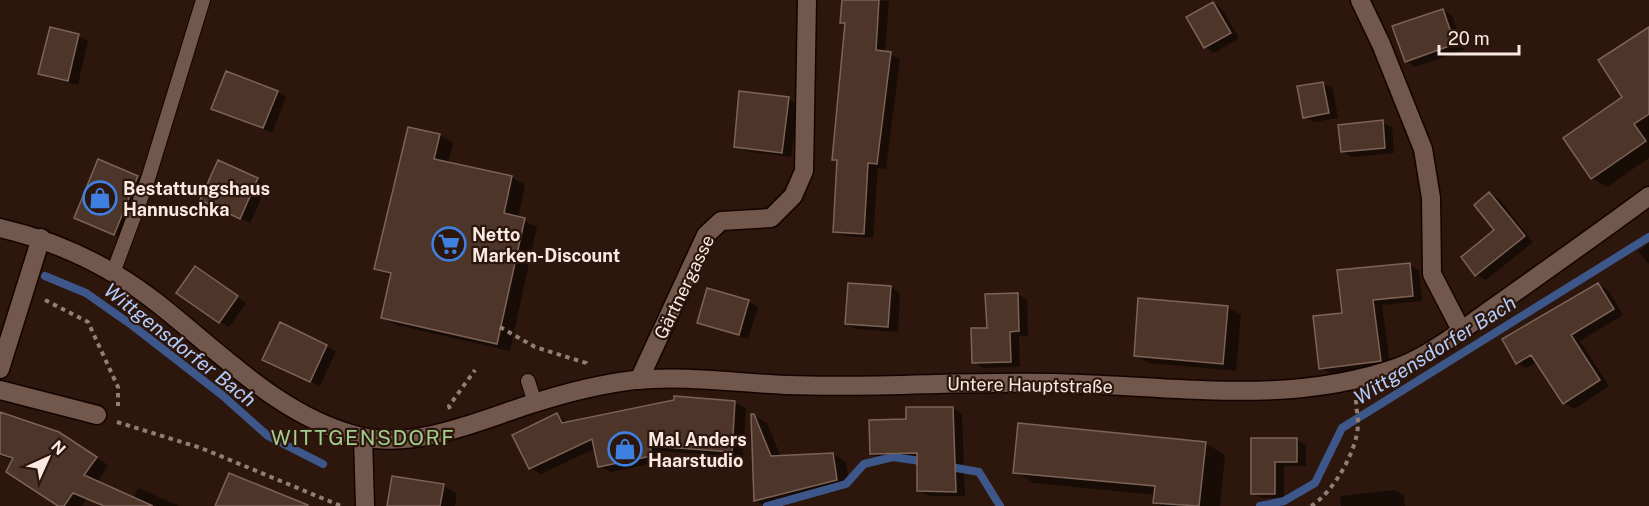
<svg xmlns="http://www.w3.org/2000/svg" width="1649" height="506" font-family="'Public Sans',sans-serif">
  <rect width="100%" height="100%" fill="#2d170d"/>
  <path fill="#0007" d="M844,0L889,1L885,53L900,59L886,169L878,168L873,238L844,236L834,231L839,162L834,159L846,24L842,22Z
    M1213,3L1222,9L1239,38L1214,53L1205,47Z
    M1443,10L1452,16L1464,50L1415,67L1406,61Z
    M51,29L79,36L88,41L78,85L49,78L40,73Z
    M1649,32V158L1607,187L1592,178Z
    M1323,83L1333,89L1338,118L1314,122L1304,117Z
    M277,92L286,97L272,133L213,108Z
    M788,99L798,104L791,157L746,151L736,146Z
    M1382,122L1392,127L1394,153L1352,157L1343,152Z
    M409,128L440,135L453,143L448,164L512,177L525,185L518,218L537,227L510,351L396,325L383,317L392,277L376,269Z
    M219,162L267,185L250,223L211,205Z
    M137,177L147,183L123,239L76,217Z
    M1489,194L1499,199L1533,242L1486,280L1476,275L1463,258L1496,231Z
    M1649,243V264L1638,251Z
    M1409,265L1419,270L1422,301L1382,305L1390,365L1330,373L1320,368L1343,314Z
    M205,273L246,303L229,327L220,322Z
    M1598,284L1608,290L1623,315L1580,341L1609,386L1574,409L1564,403L1537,362L1526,368L1517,363Z
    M891,287L900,293L898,332L856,329L846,324Z
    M1018,294L1027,300L1028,336H1019L1020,367L983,368L974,362L988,330Z
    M748,301L758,307L748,339L699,322Z
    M1227,307L1241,315L1236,371L1149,363L1135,355Z
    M326,346L336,351L320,386L274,364Z
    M676,398L735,402L746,408L743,457L661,451L663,461L611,472L600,466L596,448L541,474L530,468L557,415L569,423L676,401Z
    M953,408L962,414L965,496H928L918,490L919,458L881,459L871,453L908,421Z
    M0,413L72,442L108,465L97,483L133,499L138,488L179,506H103L86,499L82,506H61L14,460L0,456Z
    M753,415L767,423L781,457L833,454L846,462L850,487L777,506H765L755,501Z
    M1252,440H1297L1306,445V466H1284V498H1262L1253,493Z
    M1205,443L1225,455L1220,506H1162L1155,502L1156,495L1034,483L1015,472Z
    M443,486L457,494L455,506H388Z
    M1394,490L1404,495L1405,506H1341L1340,496Z"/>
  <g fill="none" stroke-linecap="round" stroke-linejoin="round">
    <path stroke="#3e578a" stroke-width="8" d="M45,276L86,293L133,326L222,395L268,436L323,464
      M945,466L979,472L1000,506
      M767,506L846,484L864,464L893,457L927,462
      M1260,506L1284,501L1315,483L1342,428L1649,237"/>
  </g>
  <path fill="#4d352a" stroke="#7d6357" stroke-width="1.5" d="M842,0H879L876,50L891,52L877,164L868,163L864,234L833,232L837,160H832L845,23H840Z
    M1213,2L1231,33L1204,48L1186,17Z
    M1443,9L1455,44L1405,62L1392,26Z
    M50,27L79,34L68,81L38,74Z
    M1649,27V114L1634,124L1646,141L1591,179L1563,138L1622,97L1598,60Z
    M226,71L278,91L263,128L211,109Z
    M1323,82L1329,113L1303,118L1297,86Z
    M739,91L789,97L782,153L734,147Z
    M1383,120L1385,148L1341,152L1338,125Z
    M408,127L440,134L434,159L512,176L504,213L525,218L497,344L381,318L391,273L374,269Z
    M98,159L138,176L114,235L74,218Z
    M218,160L258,178L240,219L200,200Z
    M1489,192L1525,236L1475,276L1461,257L1494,230L1474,205Z
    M1410,263L1413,296L1373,300L1381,361L1319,369L1313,316L1342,313L1337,270Z
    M195,266L238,296L219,323L176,293Z
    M848,283L891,286L888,327L845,324Z
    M1598,283L1614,309L1571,335L1600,380L1563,404L1531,355L1516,364L1502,339Z
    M707,288L749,300L739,335L697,323Z
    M1018,293L1019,331L1010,332L1011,362L972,363L971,328H987L985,294Z
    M1138,298L1228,306L1223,364L1134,356Z
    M280,322L327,345L310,382L262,360Z
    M674,396L735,401L732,452L650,446L652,456L598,467L592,439L529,469L512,435L557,413L562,423L674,400Z
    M906,407H953L956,492L917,491V453L870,454L869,420L906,419Z
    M0,412L59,432L97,457L84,475L153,506H104L73,493L64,506H58L6,472L13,458L0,454Z
    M751,414H754L771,456L833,453L837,480L754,501Z
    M1018,423L1206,442L1199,506L1153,503L1155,486L1013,473Z
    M1251,438H1297V462H1275V494H1251Z
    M229,473L308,505L307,506H215Z
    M392,476L444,484L440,506H387Z"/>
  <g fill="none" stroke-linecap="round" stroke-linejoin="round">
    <defs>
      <path id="service" d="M113,273L148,179L203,0
        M528,381L535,403"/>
      <path id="minor" d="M0,369L41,238
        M639,380L706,235L721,221L771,218L793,196L804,171L807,0
        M0,390L97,415"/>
      <path id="tertiary" d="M1360,0L1381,44L1423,149L1431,198L1432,274L1461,330
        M0,228C56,241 106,264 152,299C216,348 278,416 358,436C416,450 478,421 531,404C565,393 600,384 635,380C686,375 736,383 787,385C885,389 983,379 1081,384C1189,388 1295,404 1399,367C1433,354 1467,326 1497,305C1548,269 1599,233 1649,196
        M363,437L365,506"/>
    </defs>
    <use href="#service" stroke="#140300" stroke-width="16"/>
    <use href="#minor" stroke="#140300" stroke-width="21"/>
    <use href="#tertiary" stroke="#140300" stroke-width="21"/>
    <path stroke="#917e75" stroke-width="4" stroke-dasharray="4.5 4.5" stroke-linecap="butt" d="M45,300L88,322L118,387V406
      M500,327L535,347L586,363L588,367
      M450,409L449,406L475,370
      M117,422L201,448L341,506
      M1311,506C1333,493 1358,450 1358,423C1358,416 1356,408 1356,400"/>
    <use href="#service" stroke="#72584c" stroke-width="14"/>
    <use href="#minor" stroke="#72584c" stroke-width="18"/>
    <use href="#tertiary" stroke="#72584c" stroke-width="18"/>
  </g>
  <defs>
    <symbol id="shop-ring" viewBox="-11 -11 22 22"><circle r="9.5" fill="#2d170d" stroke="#3f7fe0" stroke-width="1.5"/><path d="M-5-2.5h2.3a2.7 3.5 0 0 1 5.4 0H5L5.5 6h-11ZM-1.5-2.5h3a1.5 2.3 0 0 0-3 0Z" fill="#3f7fe0"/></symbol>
    <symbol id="supermarket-ring" viewBox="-11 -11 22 22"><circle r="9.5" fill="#2d170d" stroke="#3f7fe0" stroke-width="1.5"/><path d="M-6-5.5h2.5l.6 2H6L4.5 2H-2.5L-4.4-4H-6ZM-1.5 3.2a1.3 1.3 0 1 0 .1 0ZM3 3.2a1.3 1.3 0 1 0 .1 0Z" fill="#3f7fe0"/></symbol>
  </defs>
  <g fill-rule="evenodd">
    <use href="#shop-ring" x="81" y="179" width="38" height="38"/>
    <use href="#supermarket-ring" x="430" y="225" width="38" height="38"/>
    <use href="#shop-ring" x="606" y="430" width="38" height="38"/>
  </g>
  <g text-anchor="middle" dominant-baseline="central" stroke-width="4.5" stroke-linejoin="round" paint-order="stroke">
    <g font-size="18" font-weight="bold" fill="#f9e9e2" stroke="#2d170d" text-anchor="start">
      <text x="123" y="188">Bestattungshaus<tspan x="123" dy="21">Hannuschka</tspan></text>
      <text x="472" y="234">Netto<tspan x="472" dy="21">Marken-Discount</tspan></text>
      <text x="648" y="439">Mal Anders<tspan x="648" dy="21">Haarstudio</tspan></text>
    </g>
    <g font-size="18" fill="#f9e9e2" stroke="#2d170d">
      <text transform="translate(684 287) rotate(-64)">Gärtnergasse</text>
      <text transform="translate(1030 385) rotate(1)">Untere Hauptstraße</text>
    </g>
    <g font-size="20" font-style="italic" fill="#b4cdfc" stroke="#2d170d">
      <text transform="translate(180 345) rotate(38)">Wittgensdorfer Bach</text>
      <text transform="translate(1435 350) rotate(-32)">Wittgensdorfer Bach</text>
    </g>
    <g font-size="21" letter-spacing="1.5" fill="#a2cd8c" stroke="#2d170d">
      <text x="363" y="437">WITTGENSDORF</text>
    </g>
  </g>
  <g transform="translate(48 458) rotate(45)" stroke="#2d170d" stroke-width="4.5" paint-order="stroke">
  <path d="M0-4.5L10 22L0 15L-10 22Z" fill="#f9e9e2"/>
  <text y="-9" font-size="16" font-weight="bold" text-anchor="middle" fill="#f9e9e2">N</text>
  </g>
  <path d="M1439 45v9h80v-9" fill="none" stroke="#f9e9e2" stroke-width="3"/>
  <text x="1448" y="45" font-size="18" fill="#f9e9e2" stroke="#2d170d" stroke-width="4.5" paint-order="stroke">20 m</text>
</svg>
